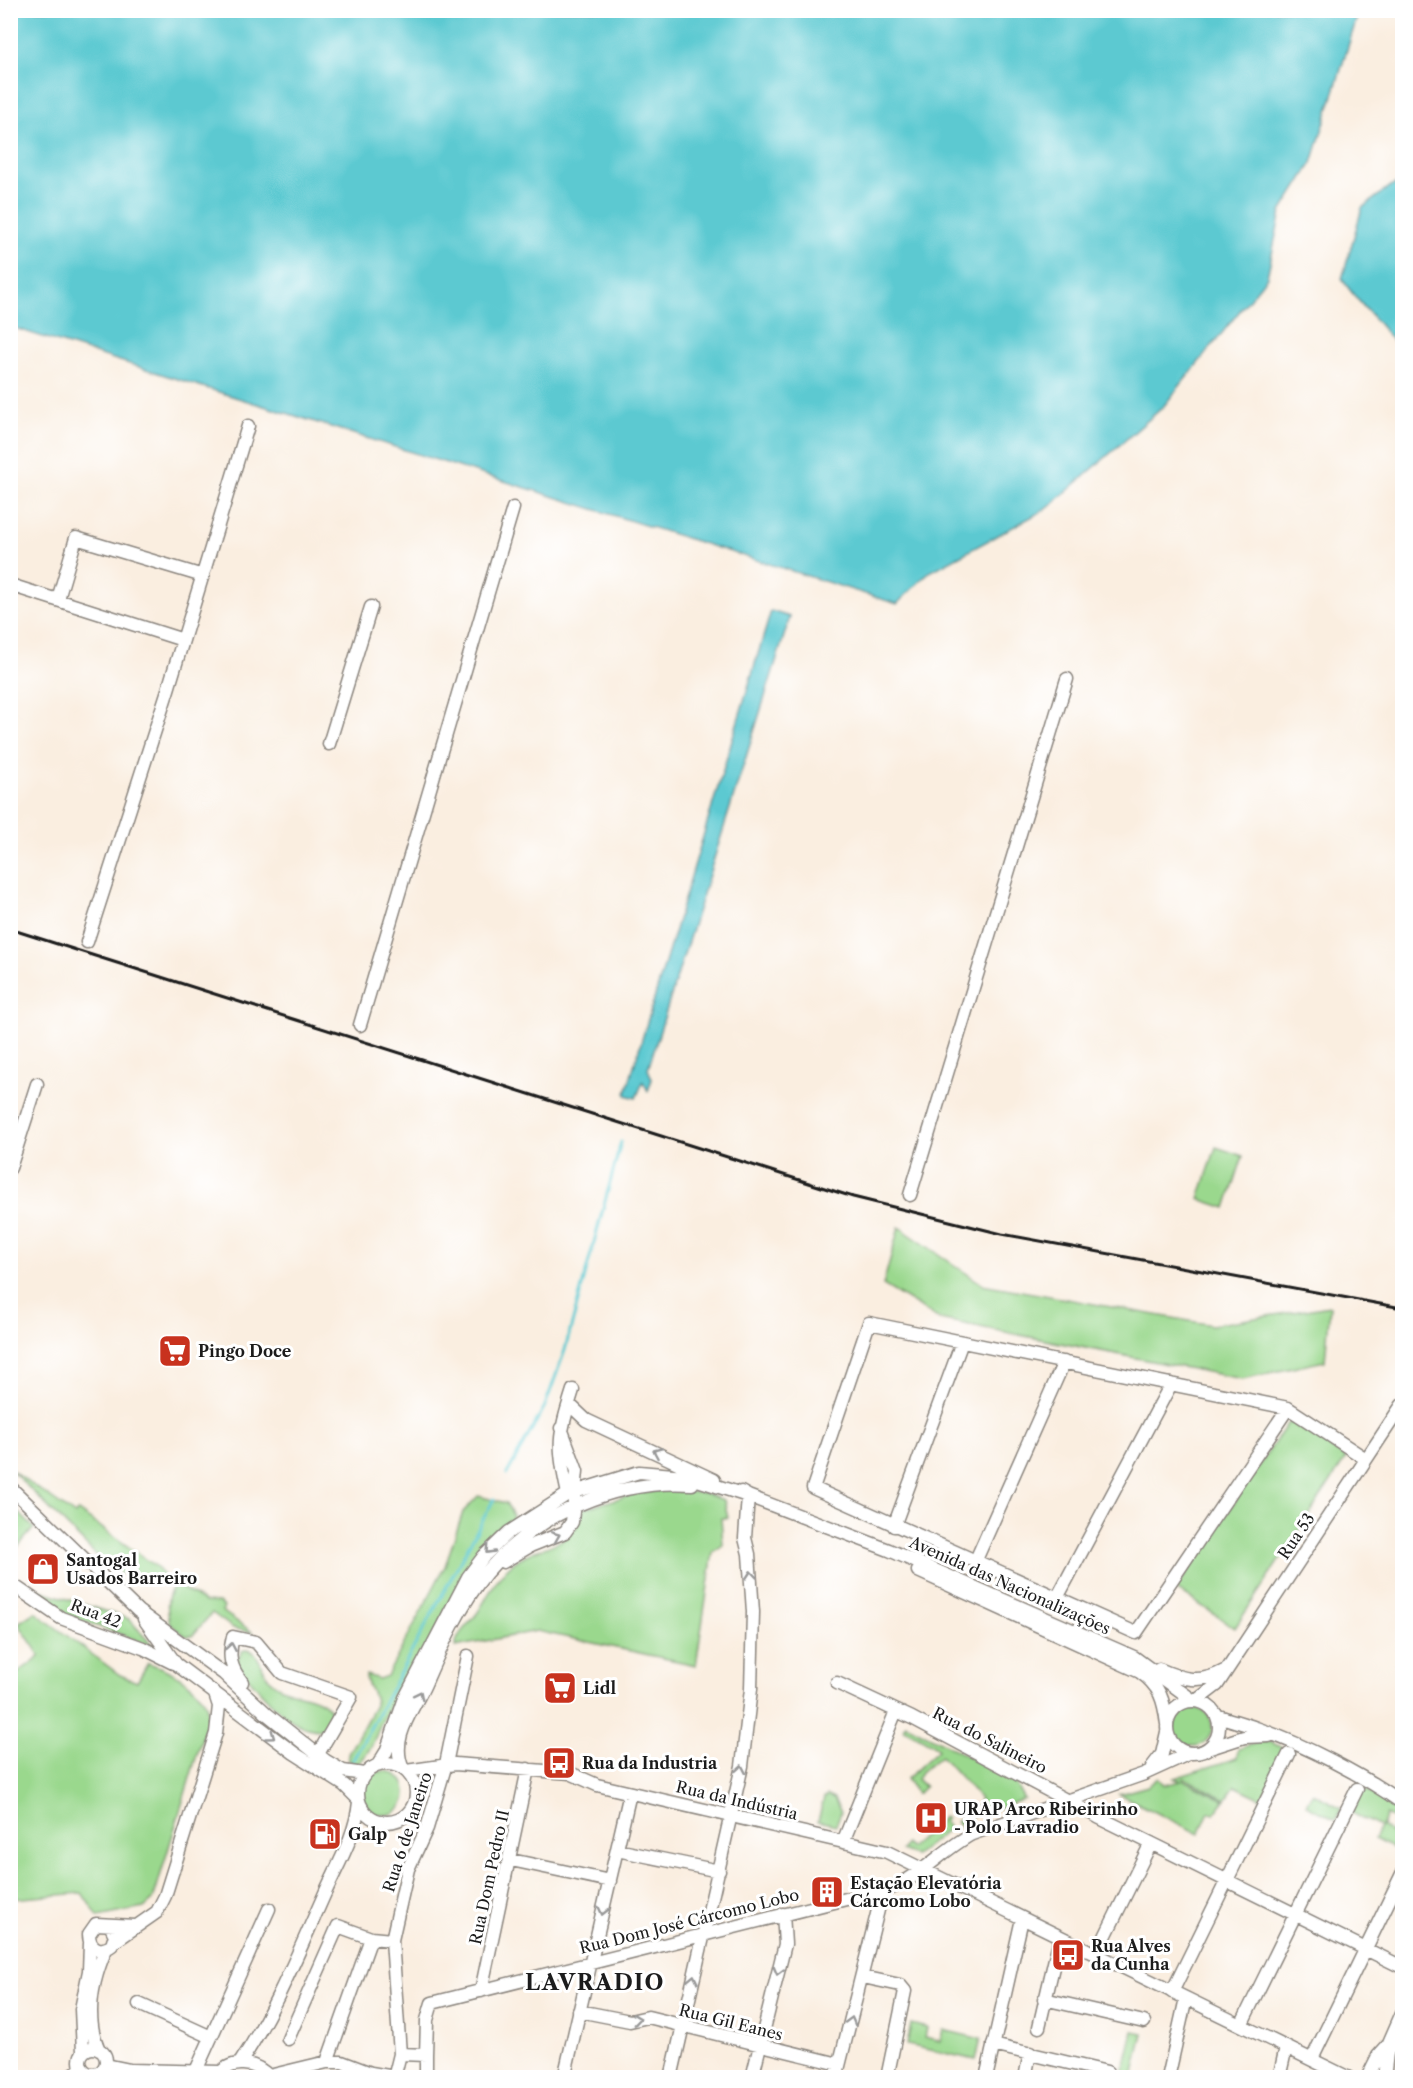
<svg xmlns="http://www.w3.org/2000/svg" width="1413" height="2088" font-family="'Libre Caslon Text',serif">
  <rect width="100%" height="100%" fill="#fff"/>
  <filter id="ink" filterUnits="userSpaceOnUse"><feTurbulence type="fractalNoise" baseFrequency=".0167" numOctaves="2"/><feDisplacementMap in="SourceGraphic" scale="12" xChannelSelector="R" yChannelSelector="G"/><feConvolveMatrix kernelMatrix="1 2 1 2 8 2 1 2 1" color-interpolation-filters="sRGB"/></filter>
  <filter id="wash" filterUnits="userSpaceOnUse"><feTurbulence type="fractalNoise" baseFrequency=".008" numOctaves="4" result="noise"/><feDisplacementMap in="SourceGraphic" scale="24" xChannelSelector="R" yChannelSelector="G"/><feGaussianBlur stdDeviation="1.35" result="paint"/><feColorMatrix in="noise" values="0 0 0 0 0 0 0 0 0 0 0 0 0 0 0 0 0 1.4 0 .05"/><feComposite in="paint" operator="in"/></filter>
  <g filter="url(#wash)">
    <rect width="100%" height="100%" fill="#faeee0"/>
    <path fill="#9ad88d" stroke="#5b7a54" stroke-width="1.5" d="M1216,1147L1243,1156L1226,1208L1199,1199Z
      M899,1227L982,1284L1212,1325L1330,1306L1325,1361L1242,1379L939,1319L883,1285Z
      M1293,1422L1346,1458L1235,1628L1176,1589L1287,1424Z
      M10,1469L75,1515L78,1511L157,1567L164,1577L161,1581L133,1582L124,1574L111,1570Z
      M665,1490L704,1493L724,1500L728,1518H721L723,1545L713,1552L696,1665L537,1631L455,1647C457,1632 470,1624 478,1612C489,1595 496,1577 512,1564C539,1541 574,1552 579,1510L637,1493Z
      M478,1496L506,1503L513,1515L511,1522L478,1553L404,1692C379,1707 380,1746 357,1765L349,1761L348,1754L375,1705C376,1692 365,1686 366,1675L379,1679L387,1676L445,1566L463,1512Z
      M11,1505L34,1528L14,1551L11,1563Z
      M12,1581L129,1619L153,1646L52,1610Z
      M175,1584L205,1602L219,1603L224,1607L222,1611L254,1633L233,1628L212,1613L192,1636H186L170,1624C167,1609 165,1596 175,1584Z
      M35,1612L120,1675L137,1682L148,1663C172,1670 210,1690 208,1718L153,1900L144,1908L98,1917L82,1893L11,1899V1678L40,1656L18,1623Z
      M249,1649C262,1657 262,1674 273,1683C290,1697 319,1692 331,1711L324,1729C292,1736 255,1685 236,1663L242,1651Z
      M1174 1727a19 19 0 1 1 38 0a19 19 0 1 1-38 0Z
      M906,1724L1013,1780L1024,1799L990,1811L984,1805L961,1826L956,1821L977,1805L980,1799L941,1756L921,1772L917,1779L925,1787L917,1794L906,1779L938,1750L932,1744L904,1729Z
      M1260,1742H1271L1286,1750L1262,1799L1235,1786L1226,1799L1184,1778L1183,1780L1225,1800L1214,1814L1209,1812L1199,1834L1119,1794L1148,1786L1158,1778L1164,1785L1181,1781L1174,1778L1237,1758L1238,1749Z
      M362 1793a22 22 0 1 1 44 0a22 22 0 1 1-44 0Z
      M1362,1787L1402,1812V1823L1386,1815L1381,1827L1402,1838V1853L1374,1839L1380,1827L1350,1812Z
      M1312,1793L1342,1808L1336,1820L1306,1805Z
      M827,1796L834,1799L841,1812L836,1825L818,1821L824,1798Z
      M944,1817L946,1819L944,1822L949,1829L915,1856L901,1851L906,1844L910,1848Z
      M911,2024L927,2028L925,2037L940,2041L943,2030L981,2039L976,2060L907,2045Z
      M1133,2031L1143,2033L1133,2077H1122Z"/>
    <path fill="#5cc9d1" stroke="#3c7276" stroke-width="1.5" d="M11,10H1359V11L1312,163L1281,212L1267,277L1163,407L1048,508L928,573L897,604L11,327Z
      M1402,181V354C1385,327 1360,306 1342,279L1362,208L1391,186Z
      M771,611L790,617L648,1069L652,1079L648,1091L643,1082L636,1098L626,1095L627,1089Z"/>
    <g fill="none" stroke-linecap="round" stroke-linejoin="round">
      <path stroke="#5cc9d1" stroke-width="3" d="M507,1474L545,1406L565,1350L621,1142
        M353,1760L494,1499"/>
    </g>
  </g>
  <g filter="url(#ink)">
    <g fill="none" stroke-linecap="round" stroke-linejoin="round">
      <defs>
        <path id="minor" d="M10,585L183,640
          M58,599L76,538L203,576
          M329,744L371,607
          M87,942L167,693L248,426
          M360,1025L513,508
          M10,1168L37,1084
          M910,1195L1067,679
          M569,1404L586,1420L714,1480
          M1288,1408L1136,1633L813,1488L869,1323L1288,1408L1366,1459
          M10,1487L138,1611L224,1674L267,1714L326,1761L343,1771L364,1774
          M568,1494C557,1446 558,1437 573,1390
          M894,1526L962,1342
          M503,1562L530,1546L565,1532L572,1522L577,1471L561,1428
          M975,1562L1064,1362
          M918,1571L1140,1672C1160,1686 1164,1700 1167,1724
          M10,1583L61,1618L143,1648L173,1663
          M1057,1598L1171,1384
          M144,1619L176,1664L294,1753L344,1785L357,1798
          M1159,1669C1184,1680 1200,1684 1224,1671
          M242,1682C230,1667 228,1656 233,1637L256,1642L282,1673L351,1697L318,1754
          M837,1683L912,1718L1098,1817L1402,1967
          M1167 1727a26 26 0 1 1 52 0a26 26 0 1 1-52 0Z
          M1196,1701L1217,1685L1402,1405
          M1216,1715C1229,1720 1243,1723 1256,1728C1303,1744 1363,1775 1402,1803
          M1210,1748L1244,1737L1269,1736
          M358 1793a29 29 0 1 1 58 0a29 29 0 1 1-58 0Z
          M378,1765L386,1752L405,1698L468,1577L484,1556L509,1532L568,1494L639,1472L685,1476L748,1496L889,1550L1134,1657L1194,1701
          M1152,1767L1162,1754L1167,1732
          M403,1769C389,1738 413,1711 425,1684C441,1647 460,1605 486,1573C535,1514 616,1479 692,1484
          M406,1771L455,1764L570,1773L597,1785L887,1852L1349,2078
          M843,1842L896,1711
          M617,1850L719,1871
          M511,1860L610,1881
          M110,1925L115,1935L112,1945C101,1954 89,1948 89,1934L96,1924L135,1926
          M114,1942L157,1912L165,1896L216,1733L219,1706L215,1694
          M1096,1955L1151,1843
          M863,1977L900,1985L905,1991L887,2078
          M481,1991L528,1769
          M1172,1992L1289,1754
          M1044,1999L1144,2022
          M139,2004L209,2036
          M579,2011L630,2021L648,2017L839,2064
          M1241,2025L1357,1789
          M1039,2027L1060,1937
          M288,2039L338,1926L371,1938L392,1940
          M993,2045L1107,2072
          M1388,2045L1402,2049
          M80 2061a13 13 0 1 1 26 0a13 13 0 1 1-26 0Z
          M99,2050C84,2017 92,1981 106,1949
          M83,2052L81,2009L89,1971L90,1943
          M400,2054L392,1940L408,1869L427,1828L446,1764L468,1656
          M426,2055L427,2020L432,2003L894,1887C923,1874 944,1849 972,1834L1144,1774L1190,1753
          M1312,2059L1402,1874
          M327,2062L371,1938
          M240,2063C275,2010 299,1951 325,1893C338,1864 356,1835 359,1802
          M106,2065L130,2070L220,2072
          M195,2073L269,1909
          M269,2076L327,2062H342L371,2073L400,2078
          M217,2077C230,2058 256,2061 270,2078
          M67,2078L81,2069
          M394,2078L400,2054L426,2055V2078
          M564,2078L630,1793
          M671,2078L742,1766L751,1689L753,1612L749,1554L745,1538L748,1496L741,1492
          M752,2078L785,1944L783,1914
          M836,2078L883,1890
          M986,2078L1022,1919
          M1025,2078L1030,2053
          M1168,2078L1186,1998
          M1279,2078L1286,2047
          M1367,2078L1378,2056L1388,2045L1402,2013
          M1384,2078L1388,2045"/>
      </defs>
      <use href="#minor" stroke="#8b857e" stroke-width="15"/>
      <use href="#minor" stroke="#fff" stroke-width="12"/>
      <path stroke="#1c1c1c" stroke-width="3" d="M10,929L853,1197L1002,1234L1402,1308"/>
    </g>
    <defs><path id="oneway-chevron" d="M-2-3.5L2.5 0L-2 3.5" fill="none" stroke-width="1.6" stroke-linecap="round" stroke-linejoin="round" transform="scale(1.5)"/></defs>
    <g stroke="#999">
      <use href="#oneway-chevron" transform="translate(657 1452) rotate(-156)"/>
      <use href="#oneway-chevron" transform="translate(556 1536) rotate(-22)"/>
      <use href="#oneway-chevron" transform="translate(489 1550) rotate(134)"/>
      <use href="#oneway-chevron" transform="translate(751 1575) rotate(-95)"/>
      <use href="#oneway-chevron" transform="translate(231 1647) rotate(-80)"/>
      <use href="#oneway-chevron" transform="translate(419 1695) rotate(-63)"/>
      <use href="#oneway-chevron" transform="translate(271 1736) rotate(36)"/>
      <use href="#oneway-chevron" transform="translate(741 1769) rotate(-80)"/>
      <use href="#oneway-chevron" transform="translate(603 1911) rotate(103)"/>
      <use href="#oneway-chevron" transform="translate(778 1971) rotate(105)"/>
      <use href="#oneway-chevron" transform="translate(693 1979) rotate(-78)"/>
      <use href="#oneway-chevron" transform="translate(637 2019) rotate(-8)"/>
      <use href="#oneway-chevron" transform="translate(851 2021) rotate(-75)"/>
    </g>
  </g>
  <defs>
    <symbol id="supermarket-square" viewBox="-11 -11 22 22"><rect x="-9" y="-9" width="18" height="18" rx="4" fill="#c8321e" stroke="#fff"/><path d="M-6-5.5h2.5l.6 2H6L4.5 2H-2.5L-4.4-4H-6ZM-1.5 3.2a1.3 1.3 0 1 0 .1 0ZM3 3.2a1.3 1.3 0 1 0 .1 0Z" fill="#fff"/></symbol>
    <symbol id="shop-square" viewBox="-11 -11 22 22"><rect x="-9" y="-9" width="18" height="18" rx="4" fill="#c8321e" stroke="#fff"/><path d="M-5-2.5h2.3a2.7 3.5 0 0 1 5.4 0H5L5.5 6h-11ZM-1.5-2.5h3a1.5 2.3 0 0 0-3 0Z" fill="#fff"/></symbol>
    <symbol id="bus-square" viewBox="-11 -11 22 22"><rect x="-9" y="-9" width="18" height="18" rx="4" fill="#c8321e" stroke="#fff"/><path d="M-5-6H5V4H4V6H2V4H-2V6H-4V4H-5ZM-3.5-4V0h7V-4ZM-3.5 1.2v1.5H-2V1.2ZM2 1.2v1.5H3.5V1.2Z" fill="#fff"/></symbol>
    <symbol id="hospital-square" viewBox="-11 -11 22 22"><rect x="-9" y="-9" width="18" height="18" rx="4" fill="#c8321e" stroke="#fff"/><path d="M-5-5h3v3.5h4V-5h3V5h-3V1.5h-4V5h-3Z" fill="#fff"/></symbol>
    <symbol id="fuel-square" viewBox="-11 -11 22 22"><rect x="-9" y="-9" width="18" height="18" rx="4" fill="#c8321e" stroke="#fff"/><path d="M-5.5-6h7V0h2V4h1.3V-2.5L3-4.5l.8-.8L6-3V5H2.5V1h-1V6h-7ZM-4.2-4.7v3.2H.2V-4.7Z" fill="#fff"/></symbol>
    <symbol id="building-square" viewBox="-11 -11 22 22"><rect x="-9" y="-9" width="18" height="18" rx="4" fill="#c8321e" stroke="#fff"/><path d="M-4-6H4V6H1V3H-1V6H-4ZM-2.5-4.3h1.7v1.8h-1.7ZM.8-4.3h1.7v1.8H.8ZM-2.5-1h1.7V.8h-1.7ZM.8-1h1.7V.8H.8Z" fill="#fff"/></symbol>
  </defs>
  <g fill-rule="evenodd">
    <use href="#supermarket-square" x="156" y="1332" width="38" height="38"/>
    <use href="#shop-square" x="24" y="1550" width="38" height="38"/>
    <use href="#supermarket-square" x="541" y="1669" width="38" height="38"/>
    <use href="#bus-square" x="540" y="1744" width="38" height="38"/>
    <use href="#hospital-square" x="912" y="1799" width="38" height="38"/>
    <use href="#fuel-square" x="306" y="1815" width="38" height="38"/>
    <use href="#building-square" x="808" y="1873" width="38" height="38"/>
    <use href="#bus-square" x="1049" y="1936" width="38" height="38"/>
  </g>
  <g text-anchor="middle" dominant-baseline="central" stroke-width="6" stroke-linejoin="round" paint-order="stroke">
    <g font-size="16" font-weight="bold" fill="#1c1c1c" stroke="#fff" text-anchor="start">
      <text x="198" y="1351">Pingo Doce</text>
      <text x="66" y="1560">Santogal<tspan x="66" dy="18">Usados Barreiro</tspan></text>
      <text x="583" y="1688">Lidl</text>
      <text x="582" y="1763">Rua da Industria</text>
      <text x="954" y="1809">URAP Arco Ribeirinho<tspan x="954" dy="18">- Polo Lavradio</tspan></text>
      <text x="348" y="1834">Galp</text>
      <text x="850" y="1883">Estação Elevatória<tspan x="850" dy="18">Cárcomo Lobo</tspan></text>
      <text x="1091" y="1946">Rua Alves<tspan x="1091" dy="18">da Cunha</tspan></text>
    </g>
    <g font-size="16" fill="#1c1c1c" stroke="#fff">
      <text transform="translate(1296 1536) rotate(-56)">Rua 53</text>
      <text transform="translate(1010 1585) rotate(24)">Avenida das Nacionalizações</text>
      <text transform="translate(96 1613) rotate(21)">Rua 42</text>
      <text transform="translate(990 1740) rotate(27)">Rua do Salineiro</text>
      <text transform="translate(737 1800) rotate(13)">Rua da Indústria</text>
      <text transform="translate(407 1832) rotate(-72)">Rua 6 de Janeiro</text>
      <text transform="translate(489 1877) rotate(-78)">Rua Dom Pedro II</text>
      <text transform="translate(689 1921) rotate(-14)">Rua Dom José Cárcomo Lobo</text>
      <text transform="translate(731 2022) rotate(14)">Rua Gil Eanes</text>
    </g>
    <g font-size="22" font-weight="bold" letter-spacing="1.5" fill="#1c1c1c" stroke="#fff">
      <text x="595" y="1982">LAVRADIO</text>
    </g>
  </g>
  <rect width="1413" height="2088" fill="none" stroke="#fff" stroke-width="36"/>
</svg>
